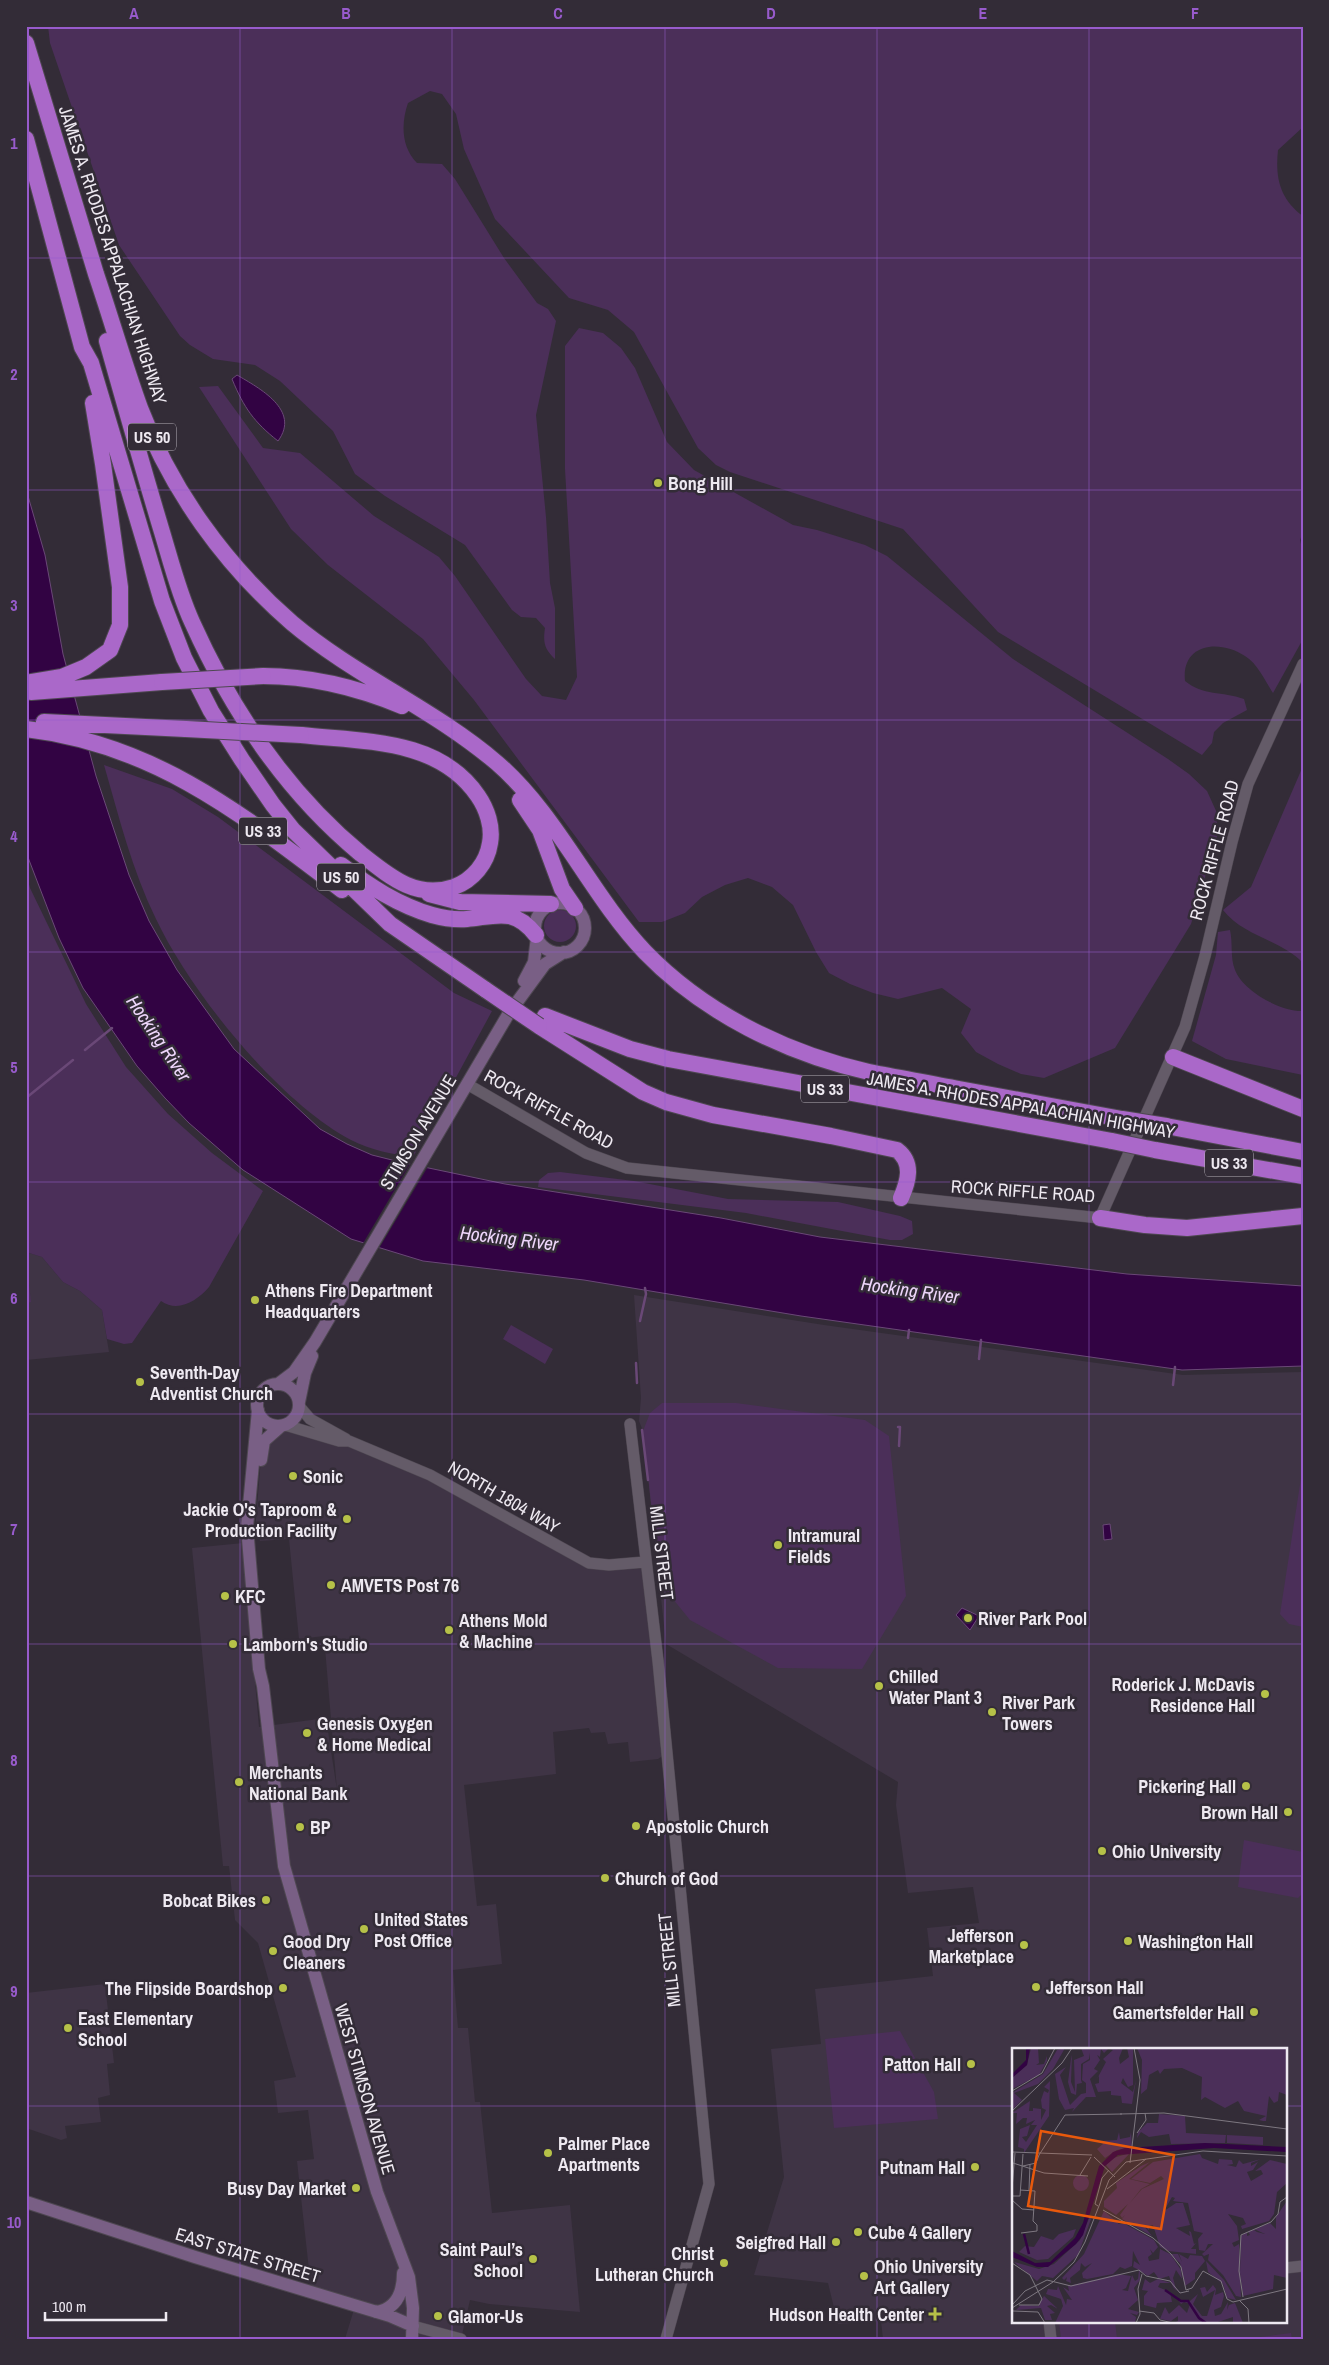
<svg xmlns="http://www.w3.org/2000/svg" width="1329" height="2365" font-family="'Archivo Narrow',sans-serif">
  <rect width="100%" height="100%" fill="#332c37"/>
  <path fill="#3f3445" fill-rule="evenodd" d="M26,1252L42,1257L63,1282L80,1291L102,1310L109,1352L26,1360Z
    M634,1295L824,1325L1183,1375L1303,1372V2339H883L881,2321L838,2324L828,2283L754,2275L784,2177L771,2049L821,2044L815,1989L933,1976L927,1928L979,1923L973,1887L908,1893L896,1805L898,1782L666,1644L643,1431L639,1421L641,1398ZM1013,2049H1285V2321H1013Z
    M281,1426L397,1460L589,1563L645,1562L667,1753L658,1759L630,1762L628,1742L608,1744L605,1732L591,1733L589,1728L553,1732L556,1774L464,1785L477,1906L496,1904L502,1964L453,1970L458,2028H468L475,2102H480L492,2213L570,2205L580,2312L489,2304L470,2300L461,2339H345L355,2306L311,2288L297,2161L314,2159L308,2110L278,2113L274,2081L296,2077L258,1943L235,1920L229,1866H223L192,1548L243,1543L259,1727L326,1718L337,1790L324,1636L299,1639L289,1539L260,1541L255,1532L261,1457Z
    M105,1984L114,2063L107,2064L110,2095L98,2098L101,2122L65,2126L67,2138L61,2140L26,2128V1993Z"/>
  <path fill="#4b2f59" d="M48,26H1303V127L1278,150C1275,178 1280,199 1303,216V532L1300,540L1303,552V639L1273,693C1265,681 1258,664 1245,656C1220,639 1181,643 1185,681C1203,696 1222,691 1244,699L1247,710L1223,723L1214,732L1212,743L1202,755L998,632L903,529L730,472L716,465L698,448L634,332L608,310L569,298L495,219L464,149L456,114L442,94L430,91L408,103C401,123 401,147 417,163L442,164L455,179L504,258L537,303L548,309L556,321L536,415L546,517L550,583L555,608V659C544,649 543,642 545,628L536,618L521,617L512,610L465,545L385,496L355,474L333,431L280,381L255,365L213,359L190,345L180,336L119,245L50,43Z
    M579,328L603,333L621,348L635,368L667,442L694,470L793,525L817,530L865,545L887,556L1013,659L1168,759L1189,774L1207,791L1217,813V837L1191,924L1115,1048L1044,1078L1021,1074L998,1064L976,1052L961,1033L971,1009L942,988L898,999L873,993L850,984L829,973L816,952L793,905L772,887L748,878L725,885L702,897L685,913L662,922H639L474,700L423,639L328,565L291,529L199,387L218,386L263,448L300,453L374,516L439,557L455,576L526,679L542,696L566,700L577,677L565,469V346Z
    M104,765L172,789L218,817L454,993L492,1011L413,1157C391,1154 371,1150 351,1140C279,1102 191,993 156,919C132,870 119,817 104,765Z
    M1303,766V963C1281,940 1243,936 1223,910L1251,887Z
    M26,873L30,888L86,1004L126,1067L168,1114L212,1153L263,1191L209,1287C197,1301 178,1313 161,1301L132,1343L124,1344L107,1339L102,1310L80,1291L63,1282L42,1257L26,1252Z
    M544 926a16 16 0 1 1 32 0a16 16 0 1 1-32 0Z
    M1230,930C1233,943 1230,958 1235,970C1243,991 1281,1012 1303,1011V1075L1226,1059L1192,1041L1216,955L1218,932Z
    M560,1172L634,1181L728,1199L838,1202L900,1216L912,1221L913,1234L902,1240H890L746,1213L538,1187L539,1180L548,1173Z
    M26,1260L31,1302L26,1303Z
    M511,1325L553,1349L545,1364L503,1339Z
    M662,1403H736L865,1420L889,1436L906,1596L862,1669L778,1668L690,1620L660,1583L643,1431L650,1413Z
    M1303,1465V1627L1289,1624L1280,1614Z
    M1244,1840L1303,1852L1302,1894L1298,1898L1238,1887Z
    M900,2031L934,2092L938,2119L834,2128L825,2039Z
    M1059,2321H1115L1117,2339H1061Z
    M1291,2333L1292,2339H1245Z"/>
  <path fill="#320343" stroke="#6a4877" d="M237,375C259,388 301,410 278,441C254,422 244,408 232,379Z
    M26,489L45,555L63,654L96,776L129,875L149,921L177,970L234,1049L320,1129L347,1144L372,1155L400,1162L505,1184L721,1218L820,1237L1127,1274L1303,1286V1366L1182,1370L801,1316L584,1280L423,1261L351,1239L243,1170L189,1123L165,1098L137,1066L83,988L59,938L29,860L26,850Z
    M1110,1524L1112,1539L1104,1540L1103,1525Z
    M962,1608L979,1616L970,1630L956,1615Z"/>
  <path fill="#332c37" d="M411,1162L429,1165L378,1250L362,1245Z"/>
  <g fill="none" stroke-linecap="round" stroke-linejoin="round">
    <path stroke="#6a4877" stroke-width="2.5" d="M85,1050L112,1028
      M26,1098L73,1060
      M640,1321L646,1294L645,1288
      M908,1338L909,1330
      M979,1359L981,1340
      M636,1363L637,1383
      M1173,1385L1175,1367
      M898,1427H900L899,1446
      M642,1430L648,1480"/>
    <defs>
      <path id="tertiary" d="M467,1084L586,1153L627,1168L1100,1218L1185,1027L1205,956L1232,842L1248,784L1303,664
        M299,1406L310,1419L346,1439
        M630,1424L658,1661L709,2184L666,2339
        M285,1425L339,1441H349L430,1475L589,1563L609,1565L645,1562
        M1285,2268L1303,2266
        M1049,2321L1051,2339
        M413,2326L461,2339"/>
      <path id="secondary" d="M535 928a25 25 0 1 1 50 0a25 25 0 1 1-50 0Z
        M524,981L534,962L537,937
        M257 1405a21 21 0 1 1 42 0a21 21 0 1 1-42 0Z
        M278,1384L294,1372L315,1342L509,1013L545,964L564,952
        M299,1402L305,1373L312,1356
        M258,1410L247,1527L259,1669L263,1686L284,1866L377,2192L409,2277L413,2308L412,2339
        M261,1460L264,1441L281,1426
        M26,2202L195,2257L390,2316L413,2326
        M376,2312C397,2309 403,2292 403,2273"/>
      <path id="motorway" d="M26,43C49,120 72,197 96,274C111,318 124,364 140,408C171,490 225,565 292,623C355,676 434,709 497,763C558,816 590,894 645,952C704,1013 787,1054 869,1072C899,1078 929,1083 959,1089C1013,1099 1068,1109 1122,1119
        M26,139L82,347L91,363L162,601L184,658L211,711L242,760L273,805L293,830L390,924L486,990
        M107,341C125,405 143,469 162,532C171,562 179,594 192,622C232,711 286,792 361,854C389,876 416,900 454,887C473,880 487,863 490,843C493,827 487,809 478,796C439,738 363,742 301,735
        M263,676C312,676 356,687 402,706
        M26,683L62,677L86,667L110,650L120,625V587L103,464L93,403
        M31,692L162,682
        M44,722L186,729
        M26,729C155,744 243,815 342,890
        M520,800L540,830L562,889L575,908
        M341,865C369,886 398,905 432,915C443,918 455,920 467,919C497,916 514,907 536,935
        M429,894L460,902L551,904
        M545,1016L630,1049L668,1059L1112,1141
        M539,1026L643,1092L666,1102L713,1115L831,1136L897,1150C914,1163 908,1182 901,1198
        M1173,1057L1303,1109
        M1166,1126L1303,1152
        M1155,1150L1303,1176
        M1100,1218L1145,1225L1187,1228L1303,1216"/>
    </defs>
    <use href="#tertiary" stroke="#4e4751" stroke-width="12"/>
    <use href="#secondary" stroke="#4e4751" stroke-width="14"/>
    <use href="#motorway" stroke="#4e4751" stroke-width="18"/>
    <use href="#tertiary" stroke="#645b68" stroke-width="11"/>
    <use href="#secondary" stroke="#795f85" stroke-width="12"/>
    <use href="#motorway" stroke="#aa68c9" stroke-width="16"/>
    <defs>
      <path id="motorway-bridge" d="M162,682L263,676
        M186,729L301,735
        M486,990L539,1026
        M1122,1119L1166,1126
        M1112,1141L1155,1150"/>
    </defs>
    <use href="#motorway-bridge" stroke="#4e4751" stroke-width="18" stroke-linecap="butt"/>
    <use href="#motorway-bridge" stroke="#aa68c9" stroke-width="16"/>
  </g>
  <path fill="none" stroke="#985bcc" stroke-width="1" stroke-opacity="0.55" d="M240,26V2339M452,26V2339M665,26V2339M877,26V2339M1089,26V2049M26,258H1303M26,490H1303M26,720H1303M26,952H1303M26,1182H1303M26,1414H1303M26,1644H1303M26,1876H1303M26,2106H1013M1285,2106H1303M1089,2321V2339"/>
  <g fill="#b6c148" stroke="#332c37" stroke-width="2">
    <circle cx="658" cy="483" r="5"/>
    <circle cx="255" cy="1300" r="5"/>
    <circle cx="140" cy="1382" r="5"/>
    <circle cx="293" cy="1476" r="5"/>
    <circle cx="347" cy="1519" r="5"/>
    <circle cx="778" cy="1545" r="5"/>
    <circle cx="331" cy="1585" r="5"/>
    <circle cx="225" cy="1596" r="5"/>
    <circle cx="968" cy="1618" r="5"/>
    <circle cx="449" cy="1630" r="5"/>
    <circle cx="233" cy="1644" r="5"/>
    <circle cx="879" cy="1686" r="5"/>
    <circle cx="1265" cy="1694" r="5"/>
    <circle cx="992" cy="1712" r="5"/>
    <circle cx="307" cy="1733" r="5"/>
    <circle cx="239" cy="1782" r="5"/>
    <circle cx="1246" cy="1786" r="5"/>
    <circle cx="1288" cy="1812" r="5"/>
    <circle cx="636" cy="1826" r="5"/>
    <circle cx="300" cy="1827" r="5"/>
    <circle cx="1102" cy="1851" r="5"/>
    <circle cx="605" cy="1878" r="5"/>
    <circle cx="266" cy="1900" r="5"/>
    <circle cx="364" cy="1929" r="5"/>
    <circle cx="1128" cy="1941" r="5"/>
    <circle cx="1024" cy="1945" r="5"/>
    <circle cx="273" cy="1951" r="5"/>
    <circle cx="1036" cy="1987" r="5"/>
    <circle cx="283" cy="1988" r="5"/>
    <circle cx="1254" cy="2012" r="5"/>
    <circle cx="68" cy="2028" r="5"/>
    <circle cx="971" cy="2064" r="5"/>
    <circle cx="548" cy="2153" r="5"/>
    <circle cx="975" cy="2167" r="5"/>
    <circle cx="356" cy="2188" r="5"/>
    <circle cx="858" cy="2232" r="5"/>
    <circle cx="836" cy="2242" r="5"/>
    <circle cx="533" cy="2259" r="5"/>
    <circle cx="724" cy="2263" r="5"/>
    <circle cx="864" cy="2276" r="5"/>
    <path d="M932.5 2306.5h5v5h5v5h-5v5h-5v-5h-5v-5h5z"/>
    <circle cx="438" cy="2316" r="5"/>
  </g>
  <g text-anchor="middle" dominant-baseline="central" stroke-width="5" stroke-linejoin="round" paint-order="stroke">
    <g fill="#332c37" stroke="#b6b0b9" stroke-width="1">
      <rect x="128" y="423.5" width="48" height="27" rx="4"/>
      <rect x="239" y="817.5" width="48" height="27" rx="4"/>
      <rect x="317" y="863.5" width="48" height="27" rx="4"/>
      <rect x="801" y="1075.5" width="48" height="27" rx="4"/>
      <rect x="1205" y="1149.5" width="48" height="27" rx="4"/>
    </g>
    <g font-size="16" font-weight="bold" fill="#eee9f1">
      <text x="152" y="437">US 50</text>
      <text x="263" y="831">US 33</text>
      <text x="341" y="877">US 50</text>
      <text x="825" y="1089">US 33</text>
      <text x="1229" y="1163">US 33</text>
    </g>
    <g font-size="18" fill="#eee9f1" stroke="#332c37">
      <text transform="translate(113 255) rotate(72)">JAMES A. RHODES APPALACHIAN HIGHWAY</text>
      <text transform="translate(1214 850) rotate(-75)">ROCK RIFFLE ROAD</text>
      <text transform="translate(1021 1105) rotate(10)">JAMES A. RHODES APPALACHIAN HIGHWAY</text>
      <text transform="translate(549 1109) rotate(29)">ROCK RIFFLE ROAD</text>
      <text transform="translate(418 1132) rotate(-59)">STIMSON AVENUE</text>
      <text transform="translate(1023 1191) rotate(4)">ROCK RIFFLE ROAD</text>
      <text transform="translate(504 1497) rotate(30)">NORTH 1804 WAY</text>
      <text transform="translate(662 1553) rotate(83)">MILL STREET</text>
      <text transform="translate(669 1960) rotate(-96)">MILL STREET</text>
      <text transform="translate(365 2089) rotate(74)">WEST STIMSON AVENUE</text>
      <text transform="translate(248 2255) rotate(17)">EAST STATE STREET</text>
    </g>
    <g font-size="18" font-weight="bold" fill="#eee9f1" stroke="#332c37" text-anchor="start">
      <text x="668" y="483">Bong Hill</text>
      <text x="265" y="1290">Athens Fire Department<tspan x="265" dy="21">Headquarters</tspan></text>
      <text x="150" y="1372">Seventh-Day<tspan x="150" dy="21">Adventist Church</tspan></text>
      <text x="303" y="1476">Sonic</text>
      <text x="337" y="1509" text-anchor="end">Jackie O's Taproom &amp;<tspan x="337" dy="21">Production Facility</tspan></text>
      <text x="788" y="1535">Intramural<tspan x="788" dy="21">Fields</tspan></text>
      <text x="341" y="1585">AMVETS Post 76</text>
      <text x="235" y="1596">KFC</text>
      <text x="978" y="1618">River Park Pool</text>
      <text x="459" y="1620">Athens Mold<tspan x="459" dy="21">&amp; Machine</tspan></text>
      <text x="243" y="1644">Lamborn's Studio</text>
      <text x="889" y="1676">Chilled<tspan x="889" dy="21">Water Plant 3</tspan></text>
      <text x="1255" y="1684" text-anchor="end">Roderick J. McDavis<tspan x="1255" dy="21">Residence Hall</tspan></text>
      <text x="1002" y="1702">River Park<tspan x="1002" dy="21">Towers</tspan></text>
      <text x="317" y="1723">Genesis Oxygen<tspan x="317" dy="21">&amp; Home Medical</tspan></text>
      <text x="249" y="1772">Merchants<tspan x="249" dy="21">National Bank</tspan></text>
      <text x="1236" y="1786" text-anchor="end">Pickering Hall</text>
      <text x="1278" y="1812" text-anchor="end">Brown Hall</text>
      <text x="646" y="1826">Apostolic Church</text>
      <text x="310" y="1827">BP</text>
      <text x="1112" y="1851">Ohio University</text>
      <text x="615" y="1878">Church of God</text>
      <text x="256" y="1900" text-anchor="end">Bobcat Bikes</text>
      <text x="374" y="1919">United States<tspan x="374" dy="21">Post Office</tspan></text>
      <text x="1014" y="1935" text-anchor="end">Jefferson<tspan x="1014" dy="21">Marketplace</tspan></text>
      <text x="283" y="1941">Good Dry<tspan x="283" dy="21">Cleaners</tspan></text>
      <text x="1138" y="1941">Washington Hall</text>
      <text x="1046" y="1987">Jefferson Hall</text>
      <text x="273" y="1988" text-anchor="end">The Flipside Boardshop</text>
      <text x="1244" y="2012" text-anchor="end">Gamertsfelder Hall</text>
      <text x="78" y="2018">East Elementary<tspan x="78" dy="21">School</tspan></text>
      <text x="961" y="2064" text-anchor="end">Patton Hall</text>
      <text x="558" y="2143">Palmer Place<tspan x="558" dy="21">Apartments</tspan></text>
      <text x="965" y="2167" text-anchor="end">Putnam Hall</text>
      <text x="346" y="2188" text-anchor="end">Busy Day Market</text>
      <text x="868" y="2232">Cube 4 Gallery</text>
      <text x="826" y="2242" text-anchor="end">Seigfred Hall</text>
      <text x="523" y="2249" text-anchor="end">Saint Paul’s<tspan x="523" dy="21">School</tspan></text>
      <text x="714" y="2253" text-anchor="end">Christ<tspan x="714" dy="21">Lutheran Church</tspan></text>
      <text x="874" y="2266">Ohio University<tspan x="874" dy="21">Art Gallery</tspan></text>
      <text x="924" y="2314" text-anchor="end">Hudson Health Center</text>
      <text x="448" y="2316">Glamor-Us</text>
    </g>
    <g font-size="19" font-style="italic" fill="#eed6fb" stroke="#332c37">
      <text transform="translate(159 1038) rotate(56)">Hocking River</text>
      <text transform="translate(509 1238) rotate(7)">Hocking River</text>
      <text transform="translate(910 1290) rotate(8)">Hocking River</text>
    </g>
  </g>
  <g transform="translate(1012 2048)">
    <rect width="275" height="275" fill="#332c37"/>
    <path d="M19,0H26L27,15L24,17L32,16L35,8V13L27,27L0,41V30L15,17ZM53,0L41,21L26,36L2,45L10,52L0,62V45L31,26L45,2ZM69,0H97L92,5L89,1L88,9L85,7L88,12L82,21L86,23L78,31L84,49H74L60,64L62,60L53,62L47,51L43,26L54,19L48,27L58,57L69,46L74,45V35L70,32L71,16L78,12V5L77,11L69,16V32L70,35L65,36L64,47L59,45L56,34L59,11L60,7L59,34L63,44L62,12L72,8ZM111,0L107,10L108,16L117,9L115,0H121V37L116,39L111,30L109,35L121,44L124,32L120,56L110,55L109,48L99,47V43L86,44L83,36L87,35V28L85,31L94,14L91,11L101,2L98,1ZM125,0H275V47L267,44L266,53L262,55L257,48L254,73H251L247,72L254,68L232,63L226,53L213,60L193,49L189,52L190,29L170,20L152,21L148,26L146,22L137,27L135,41L129,46L130,12ZM38,33L37,68L12,105V101L6,99L8,81L18,77L15,88L10,89L14,94L25,77H19L23,72L14,76L15,70H11L4,76L5,65H0L18,53L17,63H21V60L29,61V72L34,62L30,60L29,52L32,43L36,45L37,42L32,39ZM147,66L173,68L174,85L214,87L213,95L159,96L157,86L137,89L129,84L125,90L126,84L135,75H146ZM107,84L108,91L118,89L119,84L120,99L105,102L93,110L85,101L91,96L89,93L105,92ZM215,87L251,89V97L215,95ZM118,105L100,124L94,117L101,110ZM188,106L190,110L206,116L207,111L220,112L221,116L215,117L224,119L227,112L231,116L249,111L239,115V118L246,114L241,122L235,124L239,133L251,126L249,122L243,123L258,112L275,116V135L265,144L262,166L257,173L230,181L229,178L234,176L231,170L216,166L225,178L227,192L220,195L222,199L227,196L229,249L224,248L211,227L196,212L197,206L192,208L190,206L201,196H196L193,203L187,202L186,191L191,185L182,183L176,155L161,153L163,150L160,149L152,163L164,155H171L178,177L164,180L178,188L177,183L179,184L182,196L184,195L179,201H184V206L156,203L148,199L141,177L137,178V182L132,178L140,188L110,171L113,167L110,170L108,167L116,156L104,167L92,159V153L105,140L104,135L129,118L138,114L117,131L138,136L129,141L117,156L130,141L152,131L149,128L138,135L119,131L141,114ZM61 135a8 8 0 1 1 16 0a8 8 0 1 1-16 0ZM275,153V230L262,227L261,241L231,248L228,224L229,188L235,184V188L238,187L236,183L242,182L245,184L253,186L242,181L258,175L264,181V169ZM92,163L107,176H113L142,192L146,199L141,205L138,201L140,206L136,209L137,213L147,211L148,201L158,206H166L170,214L167,206L176,211L178,207L190,208L193,213L183,225V231L173,238L168,215L159,207L169,222L170,231L164,222L161,230L164,241L170,245L164,242L161,239L157,228L147,231L142,224L136,228L128,223V232L122,240L126,252L116,261L127,264L125,267L118,265L124,269L123,275H43L51,258L49,251L34,246L36,241L45,242L46,238L54,257L55,251L60,252L51,239L57,243L56,238L106,226L119,228L114,240L110,242L116,243L120,227L123,233L126,231L127,222L121,219L122,213L128,217L121,203L120,218L113,221L108,219L101,226L75,231L71,230L70,225L80,215L73,219L69,215L68,222L58,230L59,235L54,233L55,229L52,232L50,230L72,206ZM78,168L79,171L66,207L41,230L30,228L25,233L2,214L27,221L42,216L68,192ZM64,181L61,189L36,211L25,212L7,204L13,198L22,199L29,188L41,192L47,186ZM194,213L212,232L224,252L215,250L211,236L196,224ZM133,231L138,235L146,231L159,235H148L146,239L158,244L160,254L145,255L144,260L132,257V248L136,243L130,242ZM201,237L204,241L203,247L211,244L212,248L209,259L202,262L203,268L209,266L216,254L215,262L217,257L223,255L231,275H221V269L203,275H162L166,273V268L159,273L148,271L153,259L157,266L167,257L175,265L178,256L172,254L169,256L167,253H178L186,246L181,256L190,268H195L203,242L191,249L188,240L193,239L195,244ZM32,248L46,261L39,257L35,258L43,265L38,266L40,272H33L29,260L4,262L9,257L26,258Z" fill="#4b2f59"/>
    <path d="M14,0H18L15,17L0,30V26L14,12ZM193,95L275,99V104L202,100L106,107L93,118L71,187L64,196L36,219H25L0,209V203L23,215L38,214L63,190L71,175L87,118L101,104L113,100Z" fill="#320343"/>
    <path fill="none" stroke="#320343" stroke-width="2.5" d="M12,186L17,206M153,242L169,253H176L187,270L194,275"/>
    <path fill="none" stroke="#7e7881" stroke-width="1" d="M0,43L30,25L43,0M0,63L50,15L60,0M108,66L152,65L275,81M125,85L134,72L133,65M0,104L80,107M27,107L53,67L110,66M82,109L103,129M1,115L32,125L76,128M118,115L128,32L122,0M11,118L24,115L27,107M68,127L79,109M0,141L3,105M95,141L134,111M8,142L23,143L21,173L25,177V183L9,185M17,142L18,116M0,148H8L11,106M0,152L10,161L22,162M86,158L83,156L90,130L97,122M91,162L141,190L159,206L169,219L174,242L180,240L191,223L209,233L215,251L221,254L275,241M0,215L18,227L30,251L27,257H7M231,249L227,223L229,187L259,174L266,166L268,154L275,149M227,252L236,261L237,275M1,256L13,243L35,232L59,238L127,222L134,228L158,233L168,245L177,243M0,260L41,234L62,214L73,194L97,132L114,114L191,103L275,108M1,263L26,264L33,275M127,263L142,265L148,272L161,275M124,275L128,266L126,241L130,226"/>
    <path fill="#e8590c" fill-opacity="0.15" stroke="#e8590c" stroke-width="2.5" d="M29,83L162,107L149,181L16,158Z"/>
    <rect width="275" height="275" fill="none" stroke="#eee9f1" stroke-width="2.5"/>
  </g>
  <rect width="1329" height="2365" fill="none" stroke="#332c37" stroke-width="55"/>
  <path d="M45 2312v8h121v-8" fill="none" stroke="#eee9f1" stroke-width="2.5"/>
  <text x="52" y="2312" font-size="15" fill="#eee9f1" stroke="#332c37" stroke-width="4" paint-order="stroke">100 m</text>
  <rect x="28" y="28" width="1274" height="2310" fill="none" stroke="#985bcc" stroke-width="2"/>
  <g font-size="16" text-anchor="middle" font-weight="bold" fill="#985bcc">
    <text x="134" y="19">A</text>
    <text x="346" y="19">B</text>
    <text x="558" y="19">C</text>
    <text x="771" y="19">D</text>
    <text x="983" y="19">E</text>
    <text x="1195" y="19">F</text>
    <text x="14" y="149">1</text>
    <text x="14" y="380">2</text>
    <text x="14" y="611">3</text>
    <text x="14" y="842">4</text>
    <text x="14" y="1073">5</text>
    <text x="14" y="1304">6</text>
    <text x="14" y="1535">7</text>
    <text x="14" y="1766">8</text>
    <text x="14" y="1997">9</text>
    <text x="14" y="2228">10</text>
  </g>
</svg>
